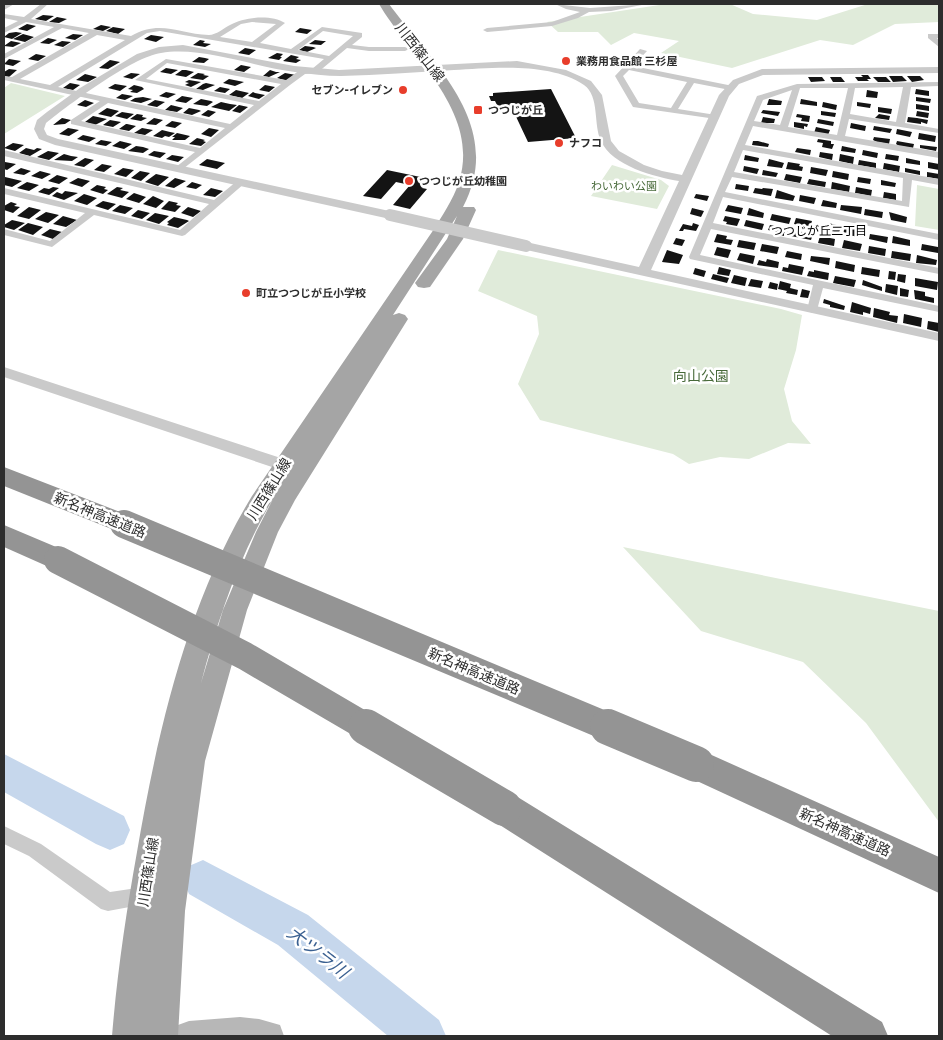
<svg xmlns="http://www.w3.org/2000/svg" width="943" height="1040" font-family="'IBM Plex Sans','Noto Sans JP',sans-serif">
  <rect width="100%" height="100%" fill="#fff"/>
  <path fill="#e0ebda" d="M666,4H730L753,14L817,20L868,4H939V22L895,24L853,45L820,40L732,68L661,53L679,41L634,33L611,45L598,32H558L547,22Z
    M11,83L65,96L4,134V88Z
    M612,165L661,180L669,186L657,209L591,196Z
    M917,185L939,189V230L915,226Z
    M498,250L781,309L802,315L796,350L784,389L792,421L811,444L788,443L749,459L720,457L689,464L673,454L540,420L518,384L539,334L537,316L478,291Z
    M623,547L939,611V822L866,723L803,662L701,631Z"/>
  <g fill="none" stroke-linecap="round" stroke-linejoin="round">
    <path fill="#c6d7ec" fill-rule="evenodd" d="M4,754L124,816L130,830L124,844L110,850L96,844L4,792Z
      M203,860L308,915L439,1020L446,1036H388L278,945L189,894L183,880L189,866Z"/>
  </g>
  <path fill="#141414" d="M43,15L54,16L46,21L35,19Z
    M57,17L67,19L59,23L49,22Z
    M27,24L36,26L27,31L18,29Z
    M101,25L111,27L103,31L93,29Z
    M113,27L125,29L118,34L106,31Z
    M300,28L312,30L307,34L295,32Z
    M16,32L22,33L12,39L4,37L9,33Z
    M23,34L34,37L25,42L13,39Z
    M73,34L83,35L75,40L65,38Z
    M151,35L164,37L156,42L144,39Z
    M48,38L57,40L49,44L40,43Z
    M200,40L205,41L203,43L211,44L205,47L193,45Z
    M315,40L323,41H326L321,45L309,44Z
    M11,41L21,43L13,47L4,46Z
    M62,41L71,42L63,47L54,45Z
    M305,46L313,47L316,48L307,52L299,50Z
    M245,48L256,50L249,55L238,53Z
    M277,53L283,54L280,57H282L279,60L268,58Z
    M36,54L46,56L38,61L28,59Z
    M291,55L299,57L296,59L301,60L296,63L283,61Z
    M199,57L205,58L209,59L204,63L192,62Z
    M9,59L21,61L13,66L4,64Z
    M110,60L120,62L108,69L99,68Z
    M241,65L251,67L244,72L234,70Z
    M166,68L178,70L171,74L160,72Z
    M9,69L17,70L9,77L4,76V72Z
    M182,70H186L194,72L186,77L175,75Z
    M270,70L276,72H280L269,77L263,76Z
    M131,73L140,74L132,79L123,77Z
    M198,73L205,74L203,75L209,76L203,80L190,78Z
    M285,73L296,75L288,81L277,78Z
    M85,74L97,77L88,82L76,80Z
    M861,75H868L871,79H867L869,81H858L855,77H863Z
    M889,76H902L907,81L893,82Z
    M907,76H920L924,80L912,82Z
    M808,77H822L825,81L811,82Z
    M830,77H841L845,82H833Z
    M873,77H886L891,82H878Z
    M229,79L244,82L235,86L223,83Z
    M189,80L201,82L191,87L185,85L189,83L185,82Z
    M70,83L80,85L73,90L63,88Z
    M115,84L127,86L120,91L108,88Z
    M203,84L206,83L215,85L203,90L196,89Z
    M134,85L142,87L144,89L137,93L130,92L133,90L128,89Z
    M265,85L275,87L269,92L259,90Z
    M220,87L230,89L225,93L214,91Z
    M551,89L576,138L528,142L511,106L498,107L495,101H491L489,96H493V93Z
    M916,89L929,91V96L915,94Z
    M236,90L249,93L242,98L229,95Z
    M867,90L878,92L877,98L866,97Z
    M166,92L176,94L168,98L159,96Z
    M253,92L255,93L265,95L259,99L248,96Z
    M122,94L133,96L125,100L116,98Z
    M182,96L193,98L186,103L175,101Z
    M143,97L152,99L141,103L130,101L135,98Z
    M916,97L931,99L930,103L916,101Z
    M201,99L211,101L213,102L207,106L193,104Z
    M769,99L782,101L781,105H767Z
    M801,99L817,102V106L800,104Z
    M85,100L94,103L86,107L77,105Z
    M155,100L165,102L157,107L147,105Z
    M221,102L230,104L237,105L229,111L211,107Z
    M823,102L837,105L836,110L822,107Z
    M857,102L871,104L870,108L857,106Z
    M916,104L929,106V111L916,109Z
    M171,105L183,108L177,112L165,110Z
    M239,105L248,107L240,113L232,111Z
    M878,107L892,109L891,114L878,112Z
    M107,108L119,111L111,117L98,114Z
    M189,108L199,110L201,111L192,115L183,113Z
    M208,110L216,112L209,117L201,115Z
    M763,110L780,112L778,116L761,113Z
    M821,111L836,113L835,117L821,115Z
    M917,111L929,113L928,118L916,116Z
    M122,112L134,114L127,119L115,116Z
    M137,114L143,115L142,117L147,118L141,121L130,119Z
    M797,114L810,116L809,122L801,121L802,118L796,117Z
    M879,114L890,116L889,120L875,118Z
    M93,116L107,119L95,125L85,122Z
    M763,117L775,119L774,123H761Z
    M908,117L917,118L928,120L927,124L921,122V124L907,122Z
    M62,118L71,120L65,124L53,125Z
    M154,118L163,120L156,125L146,124Z
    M818,119L834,122L833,126L817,123Z
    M110,120L121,122L113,127L103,125Z
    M172,121L182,123L175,128L165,126Z
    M794,122L808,124L807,127L804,126V129L794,127Z
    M851,123L866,126L865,131L850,128Z
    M126,124H127L136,126L129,131L119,129Z
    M874,126L892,129L890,133L873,130Z
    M816,127L830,130L828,135L814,133Z
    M68,128L79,130L69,136L59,134Z
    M142,128L153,130L145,135L134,133Z
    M209,128L219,130L211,137L201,134Z
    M897,129L912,132L910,137L896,134Z
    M162,130L170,132L175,133L169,137L165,136L162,138L153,136Z
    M177,133L190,136L185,140H172L175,137H172Z
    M919,133L936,136L935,142L918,139Z
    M83,135L96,138L89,142L77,139Z
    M874,137L890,139L889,144L877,142L873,140Z
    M197,138L205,140L203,141L206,142L201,146L189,144Z
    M818,139L831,141V144H834L832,149L822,147L823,143L817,142Z
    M101,140L112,142L106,146L95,144Z
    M120,141L132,144L124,149L112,146Z
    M753,141H758L769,144L768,147L752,145Z
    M897,141L914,144L913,148L899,146L896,144Z
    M13,143L24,145L15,151L4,148Z
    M920,145L937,147L936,151L920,148Z
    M136,146L143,147L149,149L143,153L128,151Z
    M842,146L856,149L855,153L841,151Z
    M26,148L34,150L37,148L42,149L30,156L19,153Z
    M797,148L811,150L810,155L795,152Z
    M863,150L878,153L877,158L862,155Z
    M48,151L59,153L49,160L37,157Z
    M154,151L166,153L160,158L148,155Z
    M820,152L833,154L832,160L819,157Z
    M64,154L71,156L78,157L72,161L54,160Z
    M840,154L854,157L853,164L839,161Z
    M886,154L899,156L898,161L885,159Z
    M172,155L184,157L178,162L166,159Z
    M745,155L759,158L758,162L744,160Z
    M85,158L94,160L84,167L74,165Z
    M906,158L920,161V165L906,163Z
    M207,159L225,163L217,169L199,165Z
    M769,159L784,163L782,168L767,166Z
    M859,160L876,163V168L858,165Z
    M5,162L16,164L7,170L4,169Z
    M788,162L800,164L799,166L803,167L802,171L786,169Z
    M928,162L939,164V170L928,168Z
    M884,163L900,166L899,172L883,169Z
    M102,164L112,166L104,172L94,170Z
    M744,166L759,169L757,174L743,171Z
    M811,167L828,170L826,176L810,173Z
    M21,168L31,171L24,175L13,173Z
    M123,168L134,170L126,177L114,174Z
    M905,168L920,171V175L905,172Z
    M387,170L430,179L422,188L427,189L410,209L393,205L410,185L396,182L381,199L363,196Z
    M763,170L778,173L776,177L762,175Z
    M40,171L51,174L42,179L31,176Z
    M140,171L150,173L141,181L131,178Z
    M833,171L849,174L848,180L832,177Z
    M927,172L939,174V179L927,177Z
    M156,174L169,177L158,186L145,182Z
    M786,174L802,177L800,183L784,180Z
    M57,175L68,178L59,184L48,181Z
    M4,177H5L22,181L12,187L4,185Z
    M858,177L871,179L870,184L857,182Z
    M78,178L90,181L82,187L69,183Z
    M175,178L186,181L174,188L165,186Z
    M809,179L826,182L825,187L807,184Z
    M881,180L896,183L895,187L881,185Z
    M27,182L39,185L29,191L17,188Z
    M192,182L202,185L196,189L186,187Z
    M832,182L850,186L849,192L831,189Z
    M736,184L749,186L748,191L735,189Z
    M97,185L106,187L104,189L108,190L103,194L90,190Z
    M53,187L59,188L49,195L38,192L44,188L49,189Z
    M117,187L123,188L120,190L129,192L122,198L107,194Z
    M856,187L872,190L871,196L855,193Z
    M211,188L223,191L215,197L203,195Z
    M755,188L762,189L763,188L773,189L771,196L753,193Z
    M777,190L795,196L793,201L775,198Z
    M65,191L78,193L64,200L52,196L57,192L62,194Z
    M884,192L896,194V200L883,198Z
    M134,193L146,197L139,203L126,199Z
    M84,194L97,198L87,205L74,201Z
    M696,194L709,196L707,201L694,198Z
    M800,195L816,198L814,204L799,201Z
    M153,196L164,201L156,208L143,204Z
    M823,200L837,203L836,208L821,206Z
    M103,201L116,204L108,210L95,206Z
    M169,201L178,203L176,205L181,206L175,212L161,209Z
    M11,202L17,204L14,206L20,207L13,213L4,210V206Z
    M120,205L133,208L125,214L112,211Z
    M728,205L743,208L741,214L725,211Z
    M841,205L862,207L861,214L840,210Z
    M29,207L41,210L29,219L17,216Z
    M188,207L201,211L193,217L181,213Z
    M692,208L704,211L701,217L690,214Z
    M749,208L764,213L763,218L747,215Z
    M865,209L883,212L882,218L864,215Z
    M138,210L150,213L142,219L131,216Z
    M46,212L59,215L48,223L35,219Z
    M889,212L907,217L906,223L891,220Z
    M155,213L169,216L159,224L146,220Z
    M772,214L791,218L789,224L770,220Z
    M63,216L77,220L66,227L53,224Z
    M725,216L740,219L737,226L726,224L727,222L723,221Z
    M174,217L187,220L189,221L178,228L167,225L169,223L167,222Z
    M796,218L812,221L810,227L794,224Z
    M12,220L25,223L14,230L4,227V225Z
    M746,220L764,224L762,230L744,226Z
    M28,223L43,227L33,235L18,230Z
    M693,223L699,225L696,231L684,229L683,231H679L683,224L692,226Z
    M828,223L841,226L839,233L821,229L822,225L828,226Z
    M770,225L788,229L787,234L784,233V236L773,233V231L768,230Z
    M845,226L860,229L859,237L843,234Z
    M50,229L62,232L53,239L41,235Z
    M793,230L813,234L811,240L791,236Z
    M717,234L727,236L726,239L733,240L731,245L714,242Z
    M870,234L888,237L887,243L869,239Z
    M820,236L835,239L834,246L818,243Z
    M893,236L910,240V246L892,243Z
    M676,238L685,240L682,246L673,244Z
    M739,240L756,243L754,250L737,247Z
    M844,240L862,244L860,251L842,248Z
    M762,244L779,247L777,254L760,251Z
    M922,244L938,247V253L921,250Z
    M869,246L886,249L885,256L868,253Z
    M717,247L731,250L728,258L714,255Z
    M667,250L683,255L679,264L662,262Z
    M787,251L802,254L801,260L785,257Z
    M892,251L911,254L910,261L891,258Z
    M740,253L755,256L753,264L737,260Z
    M917,255L937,260L936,265L916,263Z
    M811,256L830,258L829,265L810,261Z
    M767,259L779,262L778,268L757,265L759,260L766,262Z
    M836,261L855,265L854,272L835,268Z
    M789,264L804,267L802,275L782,271L783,267L788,268Z
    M719,267L731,270L729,276L717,274Z
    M862,267L880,270L879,277L861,274Z
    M695,268L706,271L704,277L693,274Z
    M814,270L829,273L828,280L807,276L809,271L814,272Z
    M889,271L896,272L895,280L888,279Z
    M713,274L729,278L727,283L711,279Z
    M898,274L906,275L905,283L897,281Z
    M734,275L747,278L745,286L731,283Z
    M835,276L856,280L854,287L833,283Z
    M915,278L938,282L937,290L915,286Z
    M751,279L763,281L761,288L748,286Z
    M863,280L882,287V291L862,285Z
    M780,281L791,284L790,288L798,290L797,295L786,293L787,291L778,289Z
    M770,282L778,284L777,290L768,288Z
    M886,284L898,286L897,295L885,292Z
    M900,288L909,290L908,297L900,296Z
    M802,289L810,291L808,298L800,297Z
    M914,290L925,292V296L934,298V303L915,299Z
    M824,299L845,306L844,310L830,307V305L823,303Z
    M852,302L871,308L870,314L863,312V315L850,312Z
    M874,308L890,312L889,315L898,316L897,323L873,317Z
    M904,314L922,318L921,327L903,323Z
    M928,321L939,323V332L927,329Z"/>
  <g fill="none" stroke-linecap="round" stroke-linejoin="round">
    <path fill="#cacaca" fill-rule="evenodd" d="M7,4H14L4,10V5Z
      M41,4H48L31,19L131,36C160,19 179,34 209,35C216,35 224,28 230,25C244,17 271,14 285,23L260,43L291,49L322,27L362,33V37L352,45L369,47H405L409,49L405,51H369L347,48L317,73L305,74L290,85L179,172L176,171V167L195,152L71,124V120L100,101L4,80V76L12,77L89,33L62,28L4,59V54L54,27L26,22L4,33V28L18,21L4,18V14L24,17ZM252,22L276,24L252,42L220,37L241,24ZM160,31L324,59L312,69L300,70L286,80L166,59L135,80L254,105L230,124L58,87L147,33ZM323,31L353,36L329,56L298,50ZM97,35L125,40L50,85L20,79ZM167,63L281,84L259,101L146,79ZM108,103L225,128L200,148L81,121Z
      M555,4L590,8L647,4L611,11L589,12L578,18L552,26L487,32L483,30L487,28L552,22L580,12L566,9Z
      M928,34H939V38H937L939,41V47L928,38Z
      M640,49L647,51L633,66L733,86V90H730L694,83L678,109L716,115V119L633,107L615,76ZM629,70L687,82L671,108L639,103L623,76Z
      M939,82V86L911,87L905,123L939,129V133L849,119L845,136L939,152V158L753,126L745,145L939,179V185L912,180L909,207L732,177L725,192L939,234V240L723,197L713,223L939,268V274L711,229L700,255L939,306V312L823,288L817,310L812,313L807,310L813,285L690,259L689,257L757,96L797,84ZM903,87L896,122L850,114L855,88ZM800,88H848L837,135L788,127ZM792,90L780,125L754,121L763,100ZM743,150L903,178L902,201L734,172Z
      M4,150L214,200L237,181H243L245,183L185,235L182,236L94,215L52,247L4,235V229L50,241L85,213L4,194V188L180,230L209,204L4,156Z
      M4,826L41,844L110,892L144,887L151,889L153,896L151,903L108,911L101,909L29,856L4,844Z"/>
    <path fill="#cacaca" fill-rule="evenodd" d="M183,45L294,66L339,70L517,61L566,70L591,81L602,95L611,141L619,151L644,165L662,171L682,175L719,95L733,80L762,69L939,67V73L763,75L739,84L729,96L651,270L939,333V341L522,249L520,246L526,242L639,267L679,181C655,177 612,166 601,141C593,125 600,96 584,85C550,62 492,68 454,70C416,72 378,75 341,76C326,76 310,74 295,72C254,67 202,46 161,53C132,57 70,104 46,123L44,129L47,135L58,139L394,212L396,215L394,218L390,219L55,145L39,139L34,129L37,120L47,112L80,88L137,54L159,47Z
      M4,367L290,461L292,465L290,469L284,471L278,469L4,377Z"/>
    <path fill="#b7b7b7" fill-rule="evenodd" d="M240,1017L259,1019L280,1025L284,1036H174L178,1025L189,1021Z"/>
    <path fill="#a5a5a5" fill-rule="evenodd" d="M379,4H389C433,64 506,125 463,207H474L476,210L463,239L430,287L424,288L418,287L415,283L447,239L457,216L393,315L399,313L405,315L408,319L295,500L278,532L247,610L205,761L185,911L178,1036H112C117,975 126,913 137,852C158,730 187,603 252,496L432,232C442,216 453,200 459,182C481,111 410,57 379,4ZM273,499L256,532L223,610L201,683C218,619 239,556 273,499Z"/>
    <path fill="#949494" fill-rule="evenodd" d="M4,467L133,517L137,524L133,531L124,534L4,486Z
      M4,525L68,552L72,560L68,568L58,571L4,547Z
      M696,748L939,857V893L684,775L680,764L684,753Z
      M504,791L516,796L882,1022L888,1036H832L492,820L487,808L492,796Z"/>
    <path stroke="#cacaca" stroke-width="12" d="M390,215L526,246"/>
    <path stroke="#949494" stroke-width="28" d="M124,524L611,728
      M58,560L245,656L368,728"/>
    <path stroke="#949494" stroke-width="36" d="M366,727L504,808
      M608,727L696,764"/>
  </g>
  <g fill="#e83d2b" stroke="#fff" stroke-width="2">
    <circle cx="566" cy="61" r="5"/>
    <circle cx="403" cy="90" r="5"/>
    <rect x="473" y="105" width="10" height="10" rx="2.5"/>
    <circle cx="559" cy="143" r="5"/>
    <circle cx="409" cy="181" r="5"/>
    <circle cx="246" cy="293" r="5"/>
  </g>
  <g text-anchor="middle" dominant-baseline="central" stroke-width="5" stroke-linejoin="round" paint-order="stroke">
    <g font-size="11" font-weight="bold" fill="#2d2d2d" stroke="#fff" text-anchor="start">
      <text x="576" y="61">業務用食品館 三杉屋</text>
      <text x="393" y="90" text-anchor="end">セブン-イレブン</text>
      <text x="488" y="110">つつじが丘</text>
      <text x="569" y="143">ナフコ</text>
      <text x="419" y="181">つつじが丘幼稚園</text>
      <text x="256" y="293">町立つつじが丘小学校</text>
    </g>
    <g font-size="11" fill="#486a3a" stroke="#fff">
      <text x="624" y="186">わいわい公園</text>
    </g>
    <g font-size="12" fill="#000" stroke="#fff">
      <text x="819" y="230">つつじが丘二丁目</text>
    </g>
    <g font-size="14" fill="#2d2d2d" stroke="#fff">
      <text transform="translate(420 52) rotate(52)">川西篠山線</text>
      <text transform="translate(269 489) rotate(-58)">川西篠山線</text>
      <text transform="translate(100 515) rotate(22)">新名神高速道路</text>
      <text transform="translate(474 671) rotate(23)">新名神高速道路</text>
      <text transform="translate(845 832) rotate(24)">新名神高速道路</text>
      <text transform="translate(148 872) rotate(-81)">川西篠山線</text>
    </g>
    <g font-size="14" fill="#486a3a" stroke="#fff">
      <text x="701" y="376">向山公園</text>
    </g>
    <g font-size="18" font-style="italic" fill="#3a6091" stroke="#fff">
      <text transform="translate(318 952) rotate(38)">大ツラ川</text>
    </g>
  </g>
  <rect width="943" height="1040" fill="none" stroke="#2d2d2d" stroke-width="10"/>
</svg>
